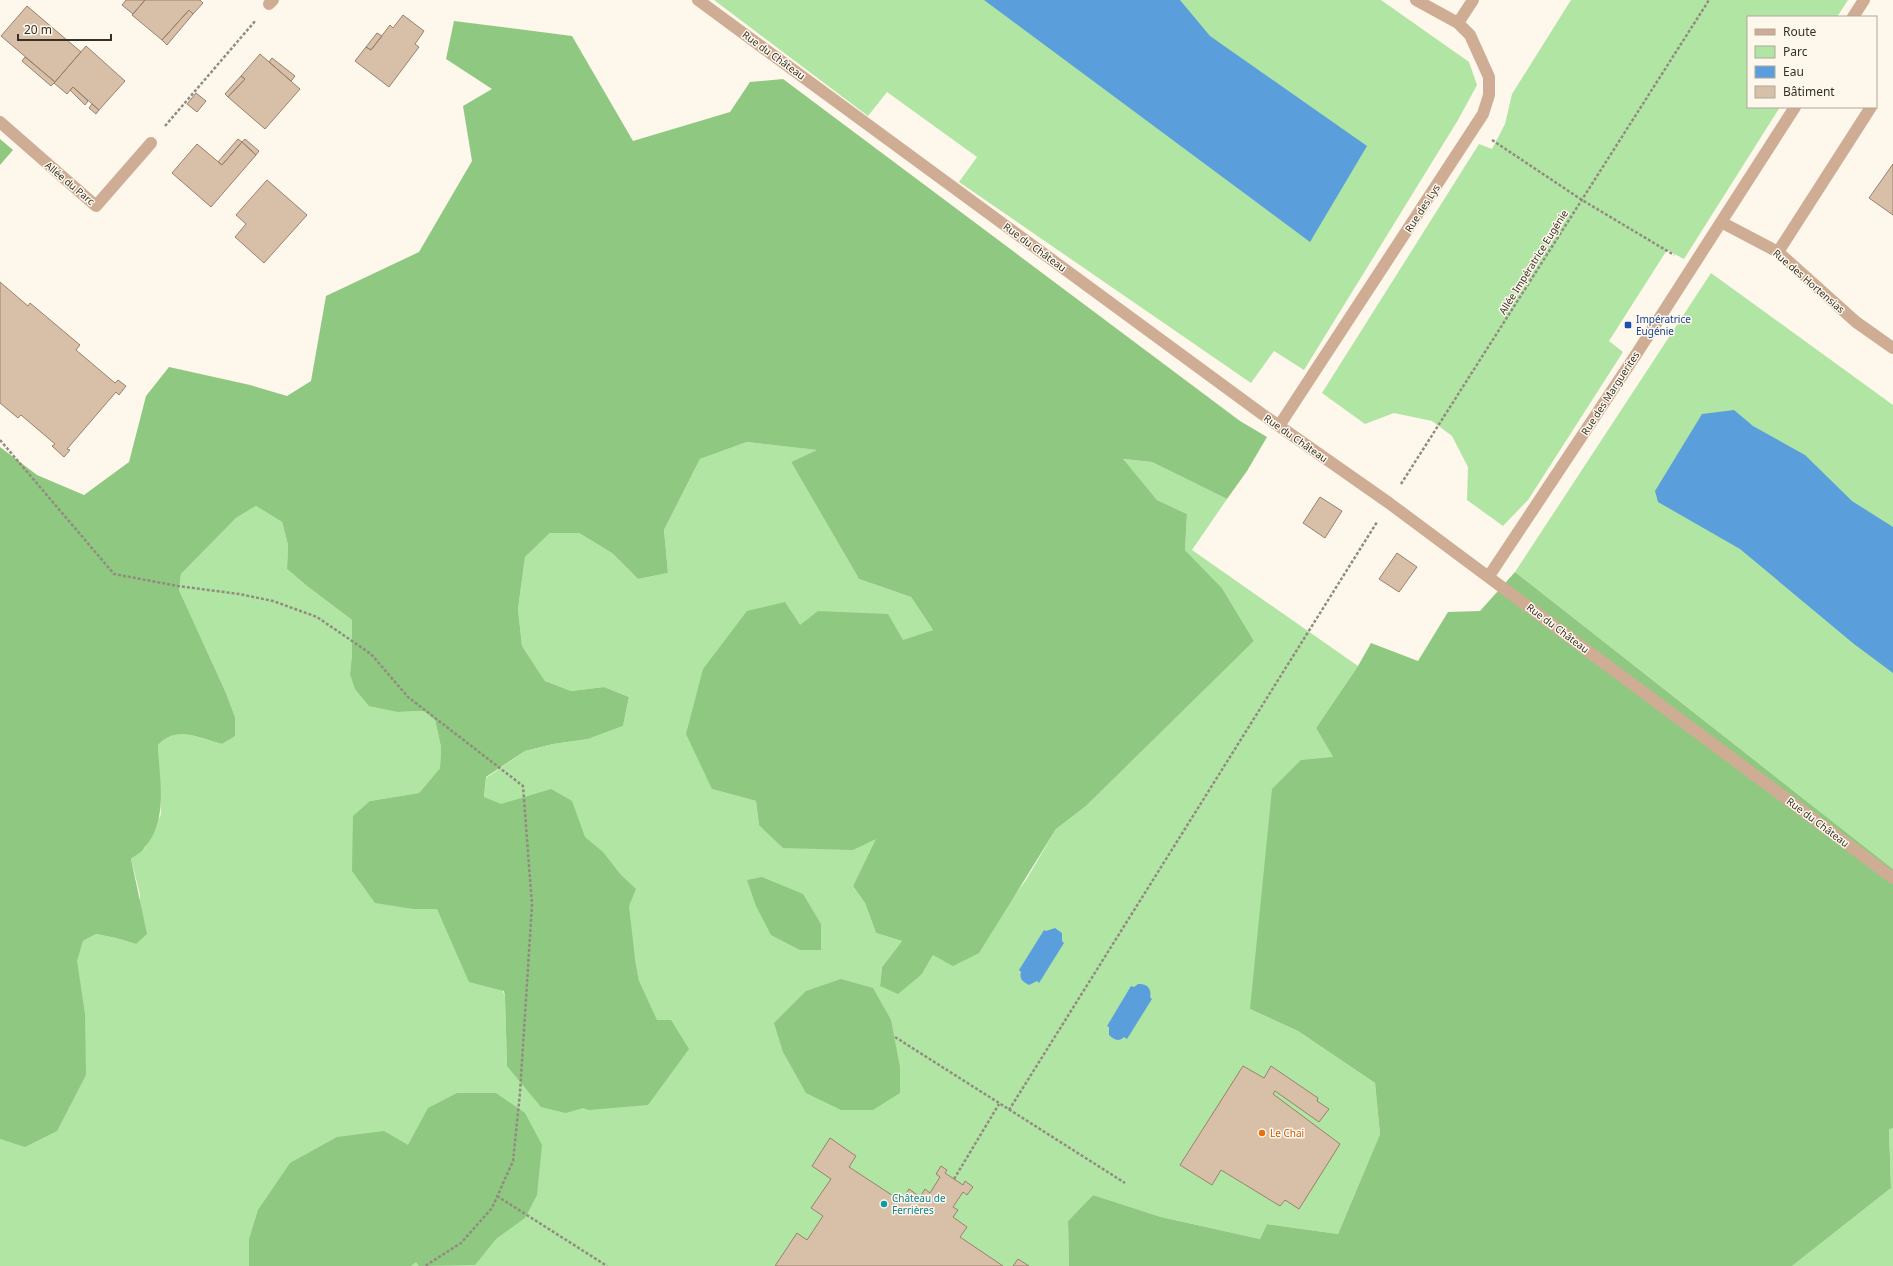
<svg xmlns="http://www.w3.org/2000/svg" width="1893" height="1266" font-family="'Noto Sans',sans-serif">
  <rect width="100%" height="100%" fill="#fef7ec"/>
  <path fill="#b1e5a4" d="M714,0H1381L1469,62L1477,85L1458,120L1304,370L1274,351L1251,383L959,182L977,157L887,92L868,116Z
    M1571,0H1848L1837,17H1748V107H1780L1684,259L1667,250L1609,341L1623,352L1528,500L1503,526L1467,500L1468,467L1452,436L1432,421L1394,413L1365,424L1322,393L1479,144L1492,149L1505,124L1512,94Z
    M1711,273L1893,405V869L1515,572Z
    M747,442L818,450L791,462L859,579L911,597L933,630L902,641L712,789L756,801L759,825L877,839L853,886L865,903L876,933L902,941L882,967L880,986L922,974L933,955L1011,900L1026,880L1056,829L1086,806L1254,641L1222,588L1185,550L1187,514L1157,500L1122,459L1152,462L1227,499L1192,550L1358,666L1316,728L1333,757L1250,1009L1298,1031L1375,1083L1380,1134L1338,1234L1267,1224L1260,1239L1161,1217L1093,1195L1068,1221L1069,1266H0V1139L25,1146L85,1013L76,960L83,941L96,934L116,938L136,944L140,895L131,859L145,848L161,814L158,745C177,725 199,738 222,744L234,736L235,717L226,693L179,590L181,574L236,518L256,506L282,522L288,545L287,569L307,586L352,620V654L350,674L398,712L424,711L435,720L441,747L440,768L419,793L370,801L489,949L505,997L507,1066L642,1000L635,959L483,810L486,778L525,751L553,744L588,739L623,726L629,697L604,687L571,691L545,681L522,646L518,609L525,557L550,533H579L612,553L638,579L668,573L664,530L700,459Z
    M1889,1128H1893V1266H1792L1891,1188Z"/>
  <path fill="#8fc880" d="M454,21L572,36L633,141L730,112L750,82L783,79L1240,421L1267,437L1247,471L1227,499L1152,462L1123,459L1157,500L1187,514L1185,550L1222,588L1254,641L1086,806L1056,829L979,953L953,966L933,955L922,974L898,994L880,986L882,967L902,941L876,933L865,903L853,886L876,839L853,850L783,848L759,825L756,801L712,789L686,734L703,669L747,611L785,602L800,625L818,611L888,614L903,640L933,630L911,597L859,579L791,462L817,450L747,442L700,459L664,530L668,573L638,579L612,553L579,533H550L525,557L518,609L522,646L545,681L571,691L604,687L629,697L623,726L588,739L553,744L525,751L486,777L484,797L501,804L551,789L572,801L585,837L603,852L621,875L636,889L629,906L635,959L639,981L657,1020H671L689,1049L648,1105L589,1110L583,1108L566,1113L541,1107L507,1066L505,997L504,991L469,982L437,909H413L375,903L352,871L353,816L370,801L419,793L440,768L441,747L435,720L424,711L398,712L369,706L355,689L350,674L352,654V620L307,586L287,569L288,545L282,522L256,506L236,518L181,574L179,590L226,693L235,717V736L222,744C199,738 177,725 158,745C159,779 169,819 145,847C142,852 136,855 131,859L147,934L136,944L116,938L96,934L83,941L77,961L85,1013L86,1075L57,1131L25,1147L0,1139V447L37,475L84,495L129,462L146,396L169,367L250,385L287,396L311,381L326,296L419,252L472,161L463,106L492,89L446,59Z
    M0,139L13,150L0,165Z
    M1515,572L1893,869V1128L1889,1129L1891,1188L1792,1266H1069L1068,1221L1093,1195L1161,1217L1260,1239L1267,1224L1338,1234L1380,1134L1375,1083L1298,1031L1250,1009L1272,789L1301,760L1333,757L1316,728L1358,666L1371,643L1418,661L1448,612L1480,611Z
    M762,877L803,894L821,924V950H800L771,935L756,906L747,880Z
    M841,979L873,988L891,1020L900,1067V1093L873,1110H841L806,1093L783,1052L774,1023L806,991Z
    M457,1093H496L525,1113L542,1145L537,1195L525,1218L496,1239L475,1265L419,1266L416,1262L411,1266H249V1239L258,1210L290,1163L337,1137L384,1131L408,1145L428,1108Z"/>
  <path fill="#5a9fdc" d="M984,0H1180L1210,36L1367,146L1310,242Z
    M1734,410L1753,426L1805,455L1852,501L1893,527V673L1854,644L1740,549L1658,502L1655,491L1702,414Z
    M1055,928L1062,933V941L1064,943L1039,983L1037,981L1029,985C1023,982 1019,979 1021,972L1019,970L1044,930L1046,931Z
    M1138,984C1147,983 1152,989 1150,997L1152,999L1127,1039L1124,1037C1119,1042 1114,1040 1109,1035V1027L1107,1026L1131,986L1134,987Z"/>
  <path fill="#d8bfa8" stroke="#99816c" d="M126,0H145L133,14L122,5Z
    M145,0H200L203,3L193,14L189,10L162,40L132,15Z
    M27,6L81,52L55,82L1,36Z
    M189,10L193,14L167,45L162,40Z
    M403,15L424,31L415,44L419,47L389,87L355,61L366,47L371,50L390,25L393,28Z
    M377,33L382,36L371,50L366,47Z
    M86,46L125,81L99,110L73,87L67,94L54,83Z
    M260,54L300,89L265,129L228,97L245,79L241,76Z
    M25,57L55,82L51,86L22,61Z
    M272,58L295,76L291,81L269,62Z
    M241,76L245,79L228,97L225,94Z
    M73,87L88,101L85,105L70,90Z
    M196,93L206,101L197,112L187,104Z
    M92,104L99,110L96,114L89,108Z
    M238,139L242,142L222,165L218,162Z
    M245,139L259,151L256,155L242,142Z
    M242,142L256,155L211,207L172,173L197,144L222,165Z
    M1893,164V215L1869,198Z
    M267,180L307,215L264,263L235,237L246,224L236,215Z
    M0,282L28,306L30,303L80,345L76,350L115,383L118,380L126,386L119,395L116,392L67,449L70,450L64,457L52,446L55,444L21,415L18,418L0,403Z
    M1320,497L1342,511L1325,538L1303,523Z
    M1397,553L1417,567L1399,592L1379,579Z
    M1243,1066L1264,1078L1271,1066L1318,1098L1317,1101L1329,1109L1319,1122L1275,1091L1273,1094L1340,1144L1299,1209L1285,1200L1280,1206L1221,1170L1212,1185L1180,1165Z
    M830,1138L856,1156L849,1167L901,1201L909,1189L920,1197L925,1189L930,1193L940,1177L936,1174L941,1166L947,1170L945,1173L963,1185L965,1181L973,1187L967,1195L963,1192L953,1207L958,1210L953,1217L967,1227L960,1237L1003,1266H775L797,1233L807,1240L823,1216L811,1208L831,1179L812,1166Z
    M1018,1259L1029,1266H1013Z"/>
  <g fill="none" stroke-linecap="round" stroke-linejoin="round">
    <path stroke="#928c80" stroke-width="2.5" stroke-dasharray="3 2" stroke-linecap="butt" d="M165,126L256,20
      M1492,140L1582,200L1674,255
      M0,440L114,574L178,586L239,594L273,601L317,617L371,654L408,697L523,786L532,905L520,1093L513,1161L492,1208L461,1243L425,1266
      M1401,484L1709,0
      M895,1037L1125,1183
      M1009,1110L1377,522
      M954,1179L999,1104
      M497,1196L607,1266"/>
    <path stroke="#cfad95" stroke-width="12" d="M1778,252L1871,107"/>
    <path stroke="#cfad95" stroke-width="12" d="M698,0L1262,414L1389,503L1893,878
      M269,4L273,0
      M1853,17L1864,0
      M1458,23L1473,0
      M0,122L96,206L151,143
      M1721,222L1778,252L1856,322L1893,348
      M1279,426L1483,114L1489,95V77L1470,35L1458,23L1416,0
      M1489,576L1637,353L1795,107"/>
  </g>
  <rect fill="#1a4fb4" stroke="#fef7ec" stroke-width="1.5" x="1624" y="321" width="8" height="8" rx="2"/>
  <circle fill="#e8710a" stroke="#fef7ec" stroke-width="1.5" cx="1262" cy="1133" r="4"/>
  <circle fill="#0f9aa8" stroke="#fef7ec" stroke-width="1.5" cx="884" cy="1204" r="4"/>
  <g text-anchor="middle" dominant-baseline="central" stroke-width="3" stroke-linejoin="round" paint-order="stroke">
    <g font-size="10" fill="#373125" stroke="#fef7ec">
      <text transform="translate(774 55) rotate(36)">Rue du Château</text>
      <text transform="translate(70 183) rotate(40)">Allée du Parc</text>
      <text transform="translate(1422 208) rotate(-57)">Rue des Lys</text>
      <text transform="translate(1035 247) rotate(36)">Rue du Château</text>
      <text transform="translate(1533 262) rotate(-58)">Allée Impératrice Eugénie</text>
      <text transform="translate(1809 281) rotate(41)">Rue des Hortensias</text>
      <text transform="translate(1610 393) rotate(-57)">Rue des Marguerites</text>
      <text transform="translate(1296 438) rotate(35)">Rue du Château</text>
      <text transform="translate(1558 628) rotate(37)">Rue du Château</text>
      <text transform="translate(1818 822) rotate(37)">Rue du Château</text>
    </g>
    <g font-size="10" fill="#164399" stroke="#fef7ec" text-anchor="start">
      <text x="1636" y="319">Impératrice<tspan x="1636" dy="12">Eugénie</tspan></text>
    </g>
    <g font-size="10" fill="#c56008" stroke="#fef7ec" text-anchor="start">
      <text x="1270" y="1133">Le Chai</text>
    </g>
    <g font-size="10" fill="#0d838f" stroke="#fef7ec" text-anchor="start">
      <text x="892" y="1198">Château de<tspan x="892" dy="12">Ferrières</tspan></text>
    </g>
  </g>
  <rect x="1747" y="16" width="130" height="92" fill="#fef7ec" stroke="#aea89c"/>
  <rect x="1755" y="29" width="20" height="6" fill="#cfad95" stroke="#aea89c"/>
  <text x="1783" y="36" font-size="12" fill="#373125">Route</text>
  <rect x="1755" y="46" width="20" height="12" fill="#b1e5a4" stroke="#aea89c"/>
  <text x="1783" y="56" font-size="12" fill="#373125">Parc</text>
  <rect x="1755" y="66" width="20" height="12" fill="#5a9fdc" stroke="#aea89c"/>
  <text x="1783" y="76" font-size="12" fill="#373125">Eau</text>
  <rect x="1755" y="86" width="20" height="12" fill="#d8bfa8" stroke="#aea89c"/>
  <text x="1783" y="96" font-size="12" fill="#373125">Bâtiment</text>
  <path d="M18 34v6h93v-6" fill="none" stroke="#373125" stroke-width="2"/>
  <text x="24" y="34" font-size="12" fill="#373125" stroke="#fef7ec" stroke-width="3" paint-order="stroke">20 m</text>
</svg>
